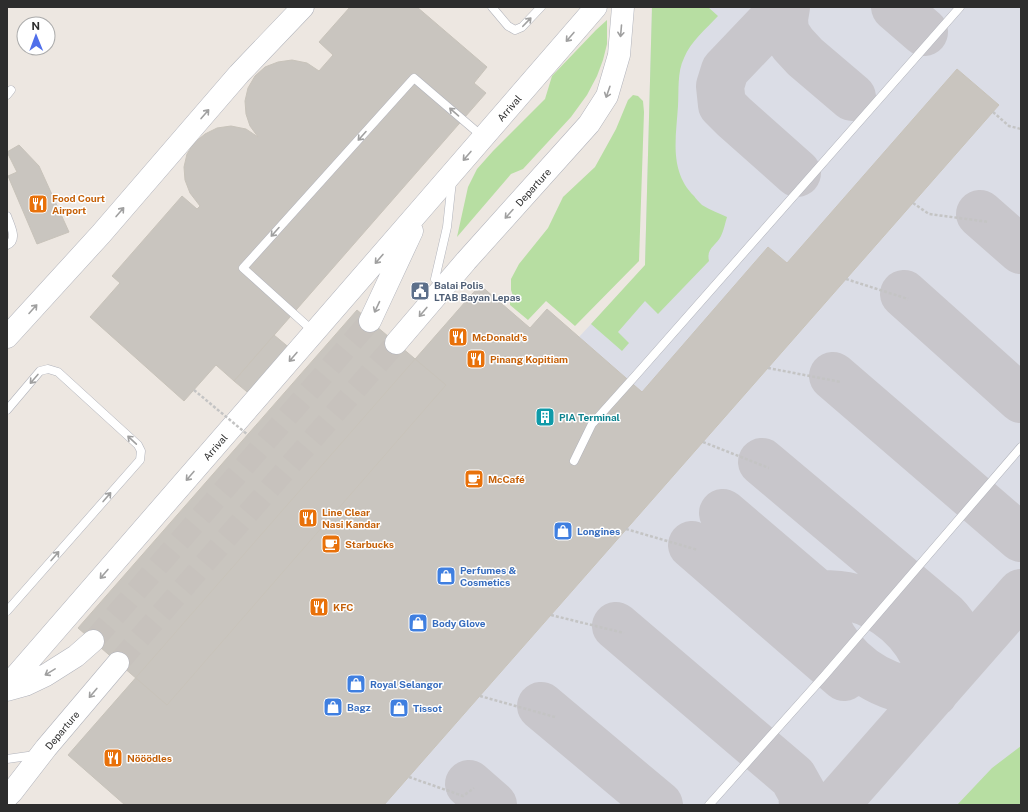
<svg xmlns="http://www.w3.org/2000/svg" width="1028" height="812" font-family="'Public Sans',sans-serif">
  <rect width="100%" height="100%" fill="#ede7e1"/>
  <path fill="#dbdde6" d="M652,7H1021V805H125L68,755L480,285L530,328L547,309L579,337L645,266Z"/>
  <path fill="#b7dea2" d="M652,7H708L718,16C706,29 691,41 684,58C677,72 679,91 678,106C676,138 669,171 694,196C696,199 699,202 702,205C710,210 719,213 727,217C725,223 724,230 721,236C716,246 706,248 709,261L658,314L645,301L618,332L629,343L622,351L591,324L645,265Z
    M607,20V44L603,60L597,76L587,95L571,117L523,169L511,174L457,237L468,187L477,169L493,151L545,99L552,76L596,30Z
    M633,95L638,96L643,101L644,112L639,261L575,326L546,301L528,320L510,305V302L513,296L511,290V279L519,264L548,228L563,197L595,167L616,129L628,100Z
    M1021,746V805H957L992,768Z"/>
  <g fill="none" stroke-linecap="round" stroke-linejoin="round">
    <path stroke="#c8c6cb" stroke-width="48" d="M785,7L725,70L720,86L722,105L734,117L797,173
      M786,7L784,19L785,32L793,44L805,57L852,97
      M895,7L924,32
      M980,214L1021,250
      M904,294L1021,399
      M833,376L1021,538
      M762,462L944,615C957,628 963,642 961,661
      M723,513L818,594C819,599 819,604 821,609C831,649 864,679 903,689C913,692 923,692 934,693C932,684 931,675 928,666C916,632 886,606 851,597C841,594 829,594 818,594
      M692,545L844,677
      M616,626L793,777L802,793L803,805
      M541,706L659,805
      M469,784L493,805
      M835,805L1021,593"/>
  </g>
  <path fill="#c9c5bf" stroke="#c8c3ba" d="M350,7H417L487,67L474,83L486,93L234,381L216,365L184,401L90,317L120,283L112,276L182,196L197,209L200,206L190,193L185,180L184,167L187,154L194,143L205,134L217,128L231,126L246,129L258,137L250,126L246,114L245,101L248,88L255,76L265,67L278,62L292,60L307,63L319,71L333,55L319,42Z
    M957,69L999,105L384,805H125L68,755L480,285L530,328L547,309L642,392L768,247L787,263Z
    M19,145L39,166L69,232L37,244L8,176L17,172L7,152Z
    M357,310L446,385L167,705L78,628Z
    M274,335L292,350L252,396L234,381Z"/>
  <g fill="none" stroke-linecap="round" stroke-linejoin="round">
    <path stroke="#c7c2bd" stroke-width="22" stroke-dasharray="22 11" stroke-linecap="butt" d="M93,641L370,321
      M118,663L396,343"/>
    <defs>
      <path id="lane" d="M492,7L508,26L515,30L522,27L541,7
        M7,95L11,90
        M7,216C10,225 19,240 7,245
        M435,279L447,227L452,181
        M314,332L243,268L414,78L483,137
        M7,410L40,371L48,369L58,372L138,445L141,451L140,460L7,611
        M574,461L592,424L636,375L960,7
        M7,759L28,756
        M709,805L825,675L1021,447"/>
      <path id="secondary" d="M370,321L412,231
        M7,337L101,234L239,74L303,7
        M396,343L466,261L589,124L607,96L619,55L623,7
        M7,686L422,208L596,7
        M7,690L25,685L46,675L76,656L93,641
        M7,797L12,792L46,748L118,663"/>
    </defs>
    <use href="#lane" stroke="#b1b3bb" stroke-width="9"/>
    <use href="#secondary" stroke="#b1b3bb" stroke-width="23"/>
    <path stroke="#c4c4c4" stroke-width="2.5" stroke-dasharray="3 2" stroke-linecap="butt" d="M993,112L1009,126L1021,129
      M913,203L929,214L989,222
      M846,279L908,299
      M768,368L841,382
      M703,442L769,468
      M626,529L698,550
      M551,615L624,633
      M480,696L555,717
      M409,777L463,796L474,788"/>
    <use href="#lane" stroke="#fff" stroke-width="8"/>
    <use href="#secondary" stroke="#fff" stroke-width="22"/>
    <path stroke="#c4c4c4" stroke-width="2.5" stroke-dasharray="3 2" stroke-linecap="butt" d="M194,390L248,435"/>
  </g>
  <defs><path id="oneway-shaft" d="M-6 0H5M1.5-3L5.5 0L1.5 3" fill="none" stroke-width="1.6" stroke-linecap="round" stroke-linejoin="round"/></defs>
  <g stroke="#a0a0a0">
    <use href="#oneway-shaft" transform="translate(527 22) rotate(-46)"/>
    <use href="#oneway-shaft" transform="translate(621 31) rotate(95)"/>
    <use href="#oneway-shaft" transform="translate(570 37) rotate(131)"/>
    <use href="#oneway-shaft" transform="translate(608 92) rotate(109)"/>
    <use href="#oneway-shaft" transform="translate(454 112) rotate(-139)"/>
    <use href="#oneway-shaft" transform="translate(205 114) rotate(-49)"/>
    <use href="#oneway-shaft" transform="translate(362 136) rotate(132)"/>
    <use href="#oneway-shaft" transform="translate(467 156) rotate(131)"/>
    <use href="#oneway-shaft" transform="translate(120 212) rotate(-49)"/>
    <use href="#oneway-shaft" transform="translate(509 214) rotate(132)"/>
    <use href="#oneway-shaft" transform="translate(275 232) rotate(132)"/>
    <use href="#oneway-shaft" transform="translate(379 259) rotate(131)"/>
    <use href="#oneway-shaft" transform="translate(377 307) rotate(115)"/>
    <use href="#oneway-shaft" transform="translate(33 309) rotate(-48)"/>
    <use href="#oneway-shaft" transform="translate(423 312) rotate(130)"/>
    <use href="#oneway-shaft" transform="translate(293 357) rotate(131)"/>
    <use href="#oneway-shaft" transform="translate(34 379) rotate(131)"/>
    <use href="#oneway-shaft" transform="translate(132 440) rotate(-137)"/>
    <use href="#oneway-shaft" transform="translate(190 476) rotate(131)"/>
    <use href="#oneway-shaft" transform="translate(107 497) rotate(-49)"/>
    <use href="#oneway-shaft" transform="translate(55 556) rotate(-49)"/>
    <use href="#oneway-shaft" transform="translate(104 574) rotate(131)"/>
    <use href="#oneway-shaft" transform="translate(50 672) rotate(149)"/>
    <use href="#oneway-shaft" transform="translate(93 693) rotate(130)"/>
  </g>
  <defs>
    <symbol id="restaurant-square" viewBox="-11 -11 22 22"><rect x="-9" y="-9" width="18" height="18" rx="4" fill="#e8710a" stroke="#fff"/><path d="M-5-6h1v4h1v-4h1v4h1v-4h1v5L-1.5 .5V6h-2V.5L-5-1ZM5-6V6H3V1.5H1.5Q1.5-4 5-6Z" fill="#fff"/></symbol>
    <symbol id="civic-square" viewBox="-11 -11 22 22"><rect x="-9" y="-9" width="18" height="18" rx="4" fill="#5c6f8a" stroke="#fff"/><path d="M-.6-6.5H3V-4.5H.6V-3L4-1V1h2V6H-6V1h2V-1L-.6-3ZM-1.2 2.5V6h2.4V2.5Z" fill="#fff"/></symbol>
    <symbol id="building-square" viewBox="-11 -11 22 22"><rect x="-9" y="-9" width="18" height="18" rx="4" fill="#0f9aa8" stroke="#fff"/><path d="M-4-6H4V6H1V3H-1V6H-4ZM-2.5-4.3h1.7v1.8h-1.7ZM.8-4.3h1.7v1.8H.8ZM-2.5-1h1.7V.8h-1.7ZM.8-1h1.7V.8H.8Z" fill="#fff"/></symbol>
    <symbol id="cafe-square" viewBox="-11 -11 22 22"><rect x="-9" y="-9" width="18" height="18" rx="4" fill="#e8710a" stroke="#fff"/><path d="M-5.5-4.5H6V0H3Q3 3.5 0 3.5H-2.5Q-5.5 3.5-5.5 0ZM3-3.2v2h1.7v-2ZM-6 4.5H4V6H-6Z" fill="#fff"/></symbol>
    <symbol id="shop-square" viewBox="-11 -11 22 22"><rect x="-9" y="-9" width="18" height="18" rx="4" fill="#3f7fe0" stroke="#fff"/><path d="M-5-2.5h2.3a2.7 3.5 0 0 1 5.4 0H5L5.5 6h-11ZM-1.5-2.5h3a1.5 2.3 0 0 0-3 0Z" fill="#fff"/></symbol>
  </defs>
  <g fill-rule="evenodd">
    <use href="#restaurant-square" x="27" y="193" width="22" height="22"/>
    <use href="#civic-square" x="409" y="280" width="22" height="22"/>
    <use href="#restaurant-square" x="447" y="326" width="22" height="22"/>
    <use href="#restaurant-square" x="465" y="348" width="22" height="22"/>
    <use href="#building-square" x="534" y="406" width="22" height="22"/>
    <use href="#cafe-square" x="463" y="468" width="22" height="22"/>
    <use href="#restaurant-square" x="297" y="507" width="22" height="22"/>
    <use href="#shop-square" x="552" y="520" width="22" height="22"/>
    <use href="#cafe-square" x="320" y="533" width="22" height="22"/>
    <use href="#shop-square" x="435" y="565" width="22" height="22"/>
    <use href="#restaurant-square" x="308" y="596" width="22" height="22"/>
    <use href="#shop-square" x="407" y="612" width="22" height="22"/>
    <use href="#shop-square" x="345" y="673" width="22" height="22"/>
    <use href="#shop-square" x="322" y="696" width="22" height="22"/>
    <use href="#shop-square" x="388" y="697" width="22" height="22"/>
    <use href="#restaurant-square" x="102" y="747" width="22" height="22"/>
  </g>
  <g text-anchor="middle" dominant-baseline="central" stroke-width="3" stroke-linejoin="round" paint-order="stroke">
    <g font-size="10" fill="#2d2d2d" stroke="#fff">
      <text transform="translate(509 108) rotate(-49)">Arrival</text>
      <text transform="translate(533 187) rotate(-48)">Departure</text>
      <text transform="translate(215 447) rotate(-49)">Arrival</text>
      <text transform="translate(62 730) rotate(-50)">Departure</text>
    </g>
    <g font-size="10" font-weight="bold" fill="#c56008" stroke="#fff" text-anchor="start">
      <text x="52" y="198">Food Court<tspan x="52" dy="12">Airport</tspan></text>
      <text x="472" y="337">McDonald's</text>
      <text x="490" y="359">Pinang Kopitiam</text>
      <text x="488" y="479">McCafé</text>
      <text x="322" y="512">Line Clear<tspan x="322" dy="12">Nasi Kandar</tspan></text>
      <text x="345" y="544">Starbucks</text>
      <text x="333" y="607">KFC</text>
      <text x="127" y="758">Nööödles</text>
    </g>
    <g font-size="10" font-weight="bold" fill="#4e5e75" stroke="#fff" text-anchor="start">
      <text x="434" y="285">Balai Polis<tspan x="434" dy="12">LTAB Bayan Lepas</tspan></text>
    </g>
    <g font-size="10" font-weight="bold" fill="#0d838f" stroke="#fff" text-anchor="start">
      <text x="559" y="417">PIA Terminal</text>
    </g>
    <g font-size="10" font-weight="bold" fill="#366cbe" stroke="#fff" text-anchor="start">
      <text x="577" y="531">Longines</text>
      <text x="460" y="570">Perfumes &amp;<tspan x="460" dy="12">Cosmetics</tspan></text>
      <text x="432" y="623">Body Glove</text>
      <text x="370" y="684">Royal Selangor</text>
      <text x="347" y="707">Bagz</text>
      <text x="413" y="708">Tissot</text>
    </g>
  </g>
  <rect width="1028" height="812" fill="none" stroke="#2d2d2d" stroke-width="16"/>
  <g transform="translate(36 36) rotate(359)"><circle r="19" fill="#ffffff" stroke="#ababab"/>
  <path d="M0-3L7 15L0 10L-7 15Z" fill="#506fea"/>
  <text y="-6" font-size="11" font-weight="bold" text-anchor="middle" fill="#2d2d2d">N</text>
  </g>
</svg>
